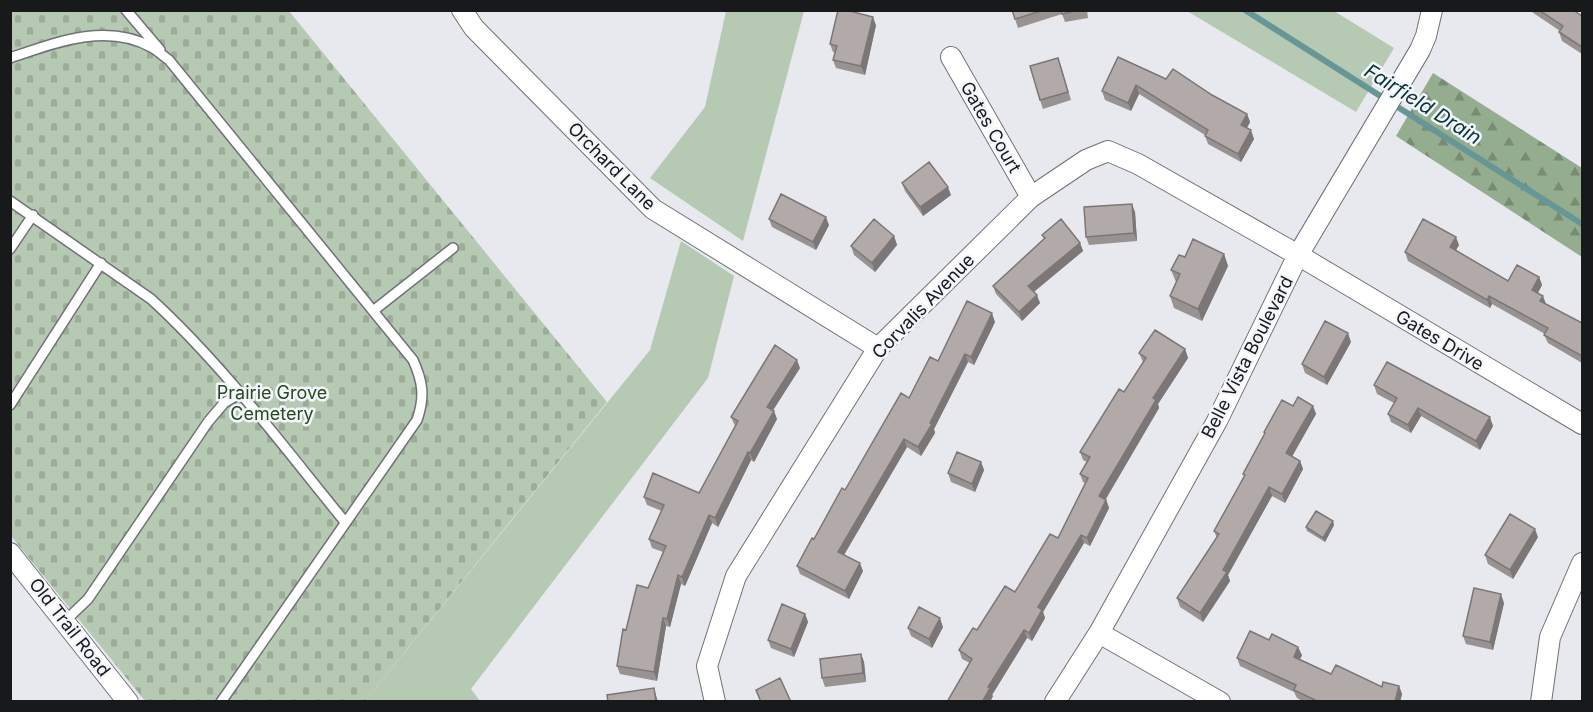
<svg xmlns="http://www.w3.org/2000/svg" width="1593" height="712" font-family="Inter,sans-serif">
  <defs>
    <pattern id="forest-firs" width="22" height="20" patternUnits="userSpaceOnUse" patternTransform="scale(1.5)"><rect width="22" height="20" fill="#94ad8e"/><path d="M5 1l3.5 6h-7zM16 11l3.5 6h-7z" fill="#788c73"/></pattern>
    <pattern id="cemetery-stones" width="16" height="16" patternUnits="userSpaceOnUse" patternTransform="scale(1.5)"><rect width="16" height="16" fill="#b6c9b2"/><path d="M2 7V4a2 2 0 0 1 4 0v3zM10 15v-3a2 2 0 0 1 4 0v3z" fill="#9cac98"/></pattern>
  </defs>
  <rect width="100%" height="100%" fill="#e7e9ef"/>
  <path fill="#b6c9b2" d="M726,11H804L743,241L650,178L705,107Z
    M1187,11H1334L1394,48L1356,112Z
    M681,241L734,276L708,378L471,689L480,701H365L650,350Z"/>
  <path fill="url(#forest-firs)" d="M1433,73L1582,168V257L1396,136Z"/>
  <path fill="url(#cemetery-stones)" d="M10,11H289L607,402L365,701H145L11,536Z"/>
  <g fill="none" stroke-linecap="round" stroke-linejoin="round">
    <path stroke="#679697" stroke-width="6" d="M1245,10L1582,224"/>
    <defs>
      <path id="lane" d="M126,10L160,50
        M10,58C54,43 106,22 151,47C157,50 163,56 169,60L413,360C423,382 425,397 417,420L221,702
        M10,201L151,299C223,365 283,446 345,522
        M10,249L33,215
        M373,311L453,248
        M10,405L101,263
        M65,621L88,599L208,422L224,403L239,394"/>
      <path id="street" d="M462,10L474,28L653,209L878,348
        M951,57L1031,197
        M10,553L128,702
        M1099,633L1220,702
        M715,702L707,666L736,576L878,348L1031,197L1086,160L1108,151L1138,164L1298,255L1582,424
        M1055,702L1099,633L1217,421L1298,255L1420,50L1426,36L1432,10
        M1541,702L1550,637L1582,563"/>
    </defs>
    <use href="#lane" stroke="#707277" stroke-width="12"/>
    <use href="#street" stroke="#707277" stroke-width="22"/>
    <use href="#lane" stroke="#fff" stroke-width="9"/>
    <use href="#street" stroke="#fff" stroke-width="20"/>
  </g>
  <path fill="#989291" d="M1012,10H1087L1088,18L1065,22L1062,14L1018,28Z
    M1529,10H1573L1582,16V54L1562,41L1559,32L1560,31Z
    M876,25L865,75L836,68L833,60L835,53L833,52L830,44Z
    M1061,66L1071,100L1043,109L1040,100Z
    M1166,79L1212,95L1247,114L1250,122L1247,128L1254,139L1241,162L1208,144L1205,136V135L1139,94L1131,111L1105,100L1102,91Z
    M902,183L951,195L923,216L905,191Z
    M1135,212L1137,241L1089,245L1086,237Z
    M769,219L829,225L816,250L772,227Z
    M1042,235L1080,243L1083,251L1034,292L1040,303L1022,321L996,294L993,286L1044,239Z
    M894,236L897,245L875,272L854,255L851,246Z
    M1459,245L1456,250L1508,281L1539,277L1542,285L1538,293L1546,304L1582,323V363L1548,343L1544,335L1545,334L1492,304L1490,308L1408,261L1405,252Z
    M1224,254L1228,266L1202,321L1174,308L1170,296L1176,282L1171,270L1185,257Z
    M995,322L974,365L968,362L934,429L935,433L921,456L907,447L844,555L863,571L849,599L800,574L797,566L845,490L909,398L938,361Z
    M1351,342L1327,385L1305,373L1302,364Z
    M1185,349L1188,358L1158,404L1159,408L1106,499L1109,508L1090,546L1084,543L1043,612L1045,618L1032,641L1027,638L992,695L993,696L990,702H947L970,663L962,659L959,650L977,630L1015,592L1058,538L1085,483L1083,482L1080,474L1087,462L1083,460L1080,452L1124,392L1143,362L1139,353Z
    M800,368L773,410L777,419L754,462L751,460L718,527L712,523L685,586L681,584L670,627L666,626L657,681L620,674L617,666L626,630L648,588L663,552L652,548L649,539L662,511L647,505L644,497L699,493L735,426L731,417Z
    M1374,385L1493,426L1480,450L1421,416L1411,433L1391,422L1388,414L1394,403L1377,394Z
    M1293,406H1313L1316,414L1292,456L1300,461L1303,469L1285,503L1272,496L1228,575L1230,581L1203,622L1180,607L1177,598L1217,538L1214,531L1244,476L1243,474L1265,435L1264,432Z
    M981,462L984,470L975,492L951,482L948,473Z
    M1334,525L1325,542L1307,531L1306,527Z
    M1538,537L1513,579L1488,564L1485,555Z
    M1504,603L1493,650L1466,644L1463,636Z
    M805,614L808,622L794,657L771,648L768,640Z
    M943,627L932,648L911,636L908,628Z
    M861,654L864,662L866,682L825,687L822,678Z
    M1302,655L1300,659L1331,674L1382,687L1399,686L1402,694L1400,702H1304L1297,698L1294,692L1240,666L1237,658Z"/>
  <path fill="#7c7776" d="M873,17L876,25L865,75L861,66Z
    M1136,85L1139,94L1131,111L1128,103Z
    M1247,114L1250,122L1244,133L1241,125Z
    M1251,130L1254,139L1241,162L1238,154Z
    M948,187L951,195L923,216L920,207Z
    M1132,204L1135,212L1137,241L1134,233Z
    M826,217L829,225L816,250L813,242Z
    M894,236L897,245L875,272L872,263Z
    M1456,237L1459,245L1453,255L1450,247Z
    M1080,243L1083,251L1031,294L1028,286Z
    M1224,254L1228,266L1202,321L1198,309Z
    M1539,277L1542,285L1535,298L1532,290Z
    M1037,295L1040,303L1022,321L1019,312Z
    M1489,296L1492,304L1490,308L1487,300Z
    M1543,296L1546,304L1540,301Z
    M992,313L995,322L974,365L971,357Z
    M1348,333L1351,342L1327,385L1324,377Z
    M1185,349L1188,358L1158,404L1159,408L1102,505L1099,496L1153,398Z
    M965,354L968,362L934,429L935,433L921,456L918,447Z
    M797,360L800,368L770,415L767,407Z
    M1313,406L1316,414L1289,462L1286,453Z
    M1418,408L1421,416L1411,433L1408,425Z
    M774,411L777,419L754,462L750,453Z
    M1490,417L1493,426L1480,450L1476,441Z
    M904,439L907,447L841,560L838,552Z
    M748,452L751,460L718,527L715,518Z
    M1300,461L1303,469L1285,503L1282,494Z
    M981,462L984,470L975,492L972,484Z
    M1269,487L1272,496L1228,575L1230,581L1203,622L1200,613Z
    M1106,500L1109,508L1090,546L1087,538Z
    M709,515L712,523L685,586L682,577Z
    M1333,521L1334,525L1325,542L1323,538Z
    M1535,529L1538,537L1513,579L1510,570Z
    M1081,535L1084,543L1043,612L1045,618L1032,641L1029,633L1038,607Z
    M860,563L863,571L849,599L845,591Z
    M678,575L681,584L670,627L667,619Z
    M1501,594L1504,603L1493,650L1490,642Z
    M805,614L808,622L794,657L791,649Z
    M663,618L666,626L657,681L654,672Z
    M940,618L943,627L932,648L929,639Z
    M1024,630L1027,638L992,695L993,696L990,702H982L988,687Z
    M1298,647L1302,655L1297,665L1294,657Z
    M861,654L864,662L866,682L863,673Z
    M1399,686L1402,694L1400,702H1395Z
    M654,688L658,702H656Z"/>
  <path fill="#b1aaa9" stroke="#7c7776" stroke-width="1.5" d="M838,10H846L873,17L861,66L833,60L837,46L830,44Z
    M1012,10H1044L1015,19Z
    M1061,10H1079L1062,14Z
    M1539,10H1573L1582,16V47L1559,32L1563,26Z
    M1118,57L1166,79L1173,69L1212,95L1247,114L1241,125L1251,130L1238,154L1205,136L1208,130L1136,85L1128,103L1102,91Z
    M1058,58L1068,92L1040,100L1030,66Z
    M929,162L948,187L920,207L902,183Z
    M781,194L826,217L813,242L769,219Z
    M1132,204L1134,233L1086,237L1084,207Z
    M874,219L894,236L872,263L851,246Z
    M1061,219L1080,243L1028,286L1037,295L1019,312L993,286L1045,238L1042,235Z
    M1423,219L1456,237L1450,247L1508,281L1517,265L1539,277L1532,290L1543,296L1540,301L1582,323V356L1544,335L1548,328L1489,296L1487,300L1405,252Z
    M1193,239L1224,254L1198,309L1170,296L1180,274L1171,270L1179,255L1185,257Z
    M967,301L992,313L971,357L965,354L930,423L932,424L918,447L904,439L838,552L860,563L845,591L797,566L812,538L814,539L842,488L845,490L901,393L909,398L930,357L938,361Z
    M1325,321L1348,333L1324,377L1302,364Z
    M1155,330L1185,349L1153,398L1156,400L1099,496L1106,500L1087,538L1081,535L1038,607L1042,610L1029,633L1024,630L988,687L990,688L982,702H947L972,659L959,650L973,628L977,630L1005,586L1015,592L1050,534L1058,538L1088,478L1080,474L1090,457L1080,452L1119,389L1124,392L1146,358L1139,353Z
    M775,345L797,360L767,407L774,411L750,453L748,452L715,518L709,515L682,577L678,575L667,619L663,618L654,672L617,666L623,629L626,630L637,585L648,588L666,546L649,539L664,505L644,497L653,473L699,493L738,421L731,417Z
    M1387,362L1490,417L1476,441L1418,408L1408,425L1388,414L1397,398L1374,385Z
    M1298,397L1313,406L1286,453L1300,461L1282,494L1269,487L1223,570L1227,572L1200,613L1177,598L1219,534L1214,531L1245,475L1243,474L1265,433L1264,432L1282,400L1293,406Z
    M957,452L981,462L972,484L948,473Z
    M1316,511L1333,521L1323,538L1306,527Z
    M1510,514L1535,529L1510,570L1485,555Z
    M1474,588L1501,594L1490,642L1463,636Z
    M782,604L805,614L791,649L768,640Z
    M919,607L940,618L929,639L908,628Z
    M1250,631L1269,640L1272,634L1298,647L1294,657L1331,674L1336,665L1382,687L1383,682L1399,686L1395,702H1319L1294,690L1296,685L1237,658Z
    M861,654L863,673L822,678L820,659Z
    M780,678L791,702H761L756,690Z
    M654,688L656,702H608L607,695Z"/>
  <g text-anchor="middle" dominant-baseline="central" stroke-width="5" stroke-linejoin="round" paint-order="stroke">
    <g font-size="18" fill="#18191b" stroke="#f4f6fc">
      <text transform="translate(991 127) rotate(60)">Gates Court</text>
      <text transform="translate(612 166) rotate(45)">Orchard Lane</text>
      <text transform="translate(923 306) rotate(-46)">Corvalis Avenue</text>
      <text transform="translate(1440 340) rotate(31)">Gates Drive</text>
      <text transform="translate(1247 357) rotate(-63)">Belle Vista Boulevard</text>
      <text transform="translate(70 627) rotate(52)">Old Trail Road</text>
    </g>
    <g font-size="18" fill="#26491d" stroke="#f4f6fc">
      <text x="272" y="392">Prairie Grove<tspan x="272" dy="21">Cemetery</tspan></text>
    </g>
    <g font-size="20" font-style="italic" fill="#073739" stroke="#f4f6fc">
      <text transform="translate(1423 104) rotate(32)">Fairfield Drain</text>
    </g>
  </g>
  <rect width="1593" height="712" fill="none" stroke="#18191b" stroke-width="24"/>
</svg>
